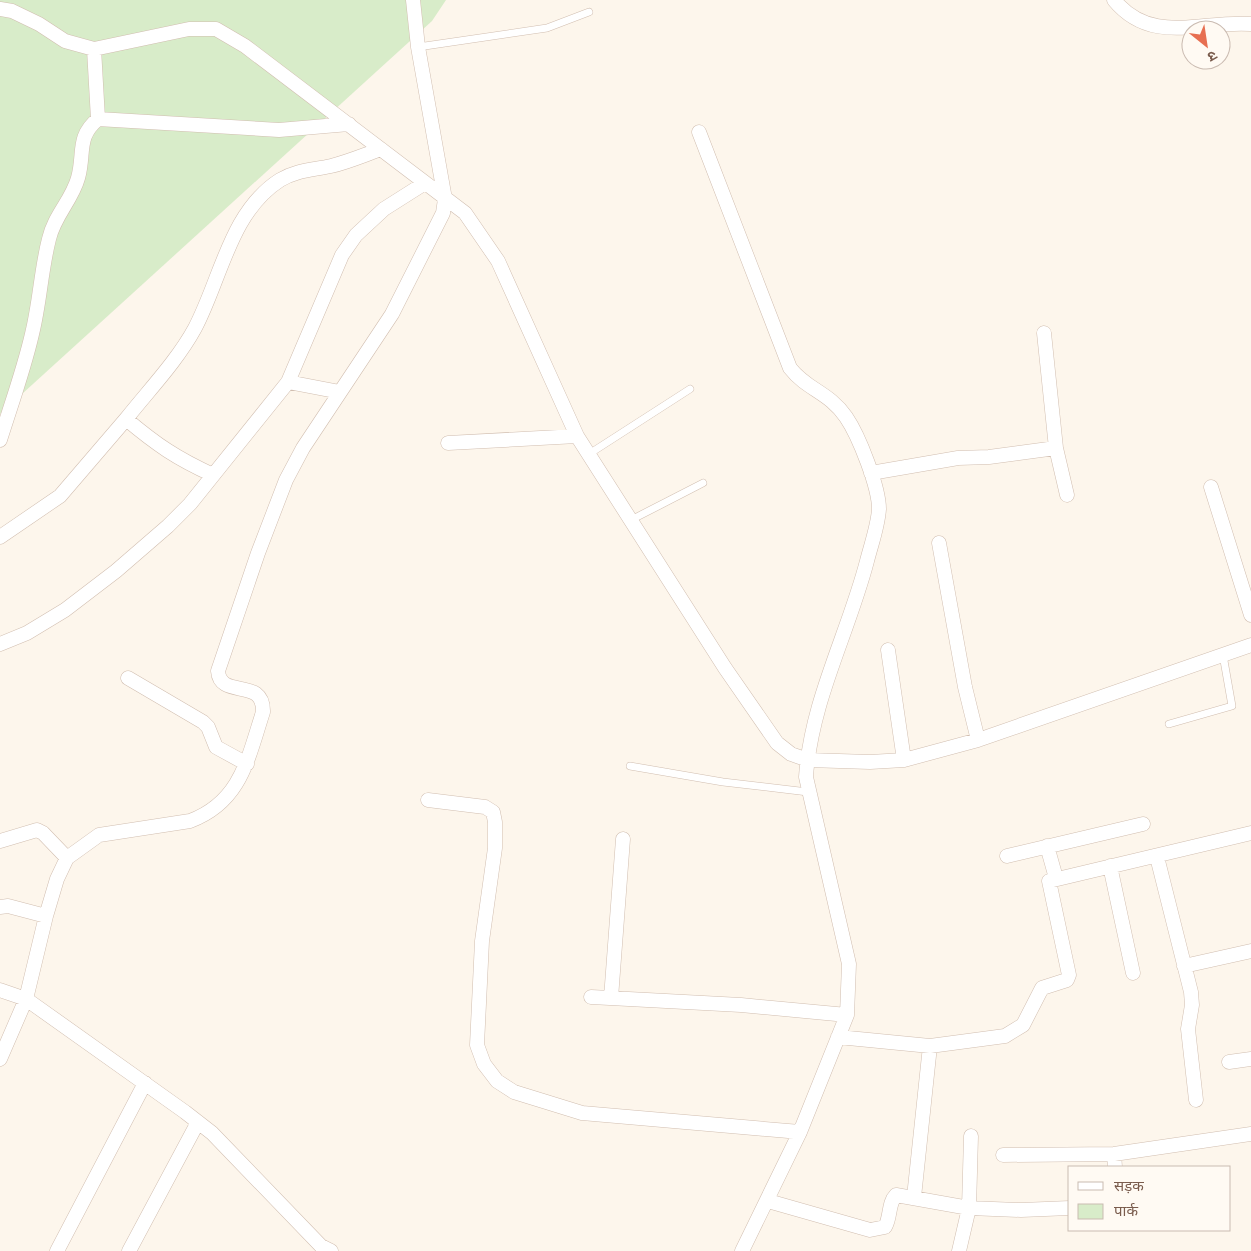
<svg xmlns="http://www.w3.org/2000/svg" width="1251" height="1251" font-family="'Noto Sans','Noto Sans Devanagari',sans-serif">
  <rect width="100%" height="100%" fill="#fdf6ec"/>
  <path fill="#d8ecc9" d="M0,0H446L432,21L0,414Z"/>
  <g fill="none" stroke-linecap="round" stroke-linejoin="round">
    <defs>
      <path id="lane" d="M418,47L547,28L589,12
        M589,454L690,389
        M631,520L703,483
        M1169,724L1232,706L1223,655
        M630,766L723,782L808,792"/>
      <path id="street" d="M1114,0C1152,46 1201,20 1251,24
        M0,9L12,11L39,24L65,41L94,49L189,29H216L245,46L465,213L498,261L577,436L725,668L777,743L791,754L808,760L870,762L904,760L978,740L1251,645
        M94,49L98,119
        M699,132L790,368C807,390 829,392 846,417C859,436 879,487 879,509C878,526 871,545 867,561C848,634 811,701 806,777L849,964L847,1015L800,1132L742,1251
        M1044,333L1056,448L1067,495
        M288,382L340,392
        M126,419C149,390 177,361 195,328C221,279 230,212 280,180C296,170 313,170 331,166C348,162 364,155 381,149
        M0,440C11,405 24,369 32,334C40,302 41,270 49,239C54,216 72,200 78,178C85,154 76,137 98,119L279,130L349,124
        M448,443L577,436
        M871,473L958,458L989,457L1056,448
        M1211,487L1251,615
        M0,537L60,496L126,419C157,445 176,458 213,475
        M939,543L965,687L978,740
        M0,644L27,633L65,610L116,571L168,526L190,504L288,382L342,255L356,235L384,209L425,183
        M888,650L904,760
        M128,678L203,722L208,727L216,747L247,764
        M428,800L485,807L493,812L495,822V848L482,941L477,1045L484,1064L497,1081L514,1092L582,1113L800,1132
        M0,841L37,830L43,833L67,858
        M1047,846L1056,878
        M1007,856L1143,824
        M1157,857L1191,992L1192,1005L1188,1029L1196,1100
        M1110,866L1133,973
        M0,907L8,906L46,916
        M1184,966L1251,951
        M0,990L26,999L0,1059
        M591,997L741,1005L847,1015
        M611,998L623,839
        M838,1037L930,1046L1005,1036L1023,1025L1042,988L1067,980L1069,975L1049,881L1251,833
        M1229,1062L1251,1059
        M1114,1154L1115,1167
        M1003,1155L1114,1154L1251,1134
        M914,1197L930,1046
        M768,1201L870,1230L885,1227C891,1217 888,1203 896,1195L969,1208L1021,1210L1070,1208
        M57,1251L145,1083
        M129,1251L198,1122
        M331,1251L321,1246L212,1133L185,1112L26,999L46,916L57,879L67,858L99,835L190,821C241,802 248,758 263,712C264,676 220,700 218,671L258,553L286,480L303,448L392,314L443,213L445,199L418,47L413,0
        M959,1251L969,1208L971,1136"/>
    </defs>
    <use href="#lane" stroke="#d1beb0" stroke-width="8"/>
    <use href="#street" stroke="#d1beb0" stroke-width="15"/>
    <use href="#lane" stroke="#fff" stroke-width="7"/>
    <use href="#street" stroke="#fff" stroke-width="14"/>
  </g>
  <rect x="1068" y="1166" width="162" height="65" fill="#fffaf3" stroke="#cabbb1"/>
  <rect x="1078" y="1182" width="25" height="8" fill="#ffffff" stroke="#cabbb1"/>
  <text x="1114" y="1191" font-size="15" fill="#7a5c4d">सड़क</text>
  <rect x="1078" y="1204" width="25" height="15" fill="#d8ecc9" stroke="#cabbb1"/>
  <text x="1114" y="1216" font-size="15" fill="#7a5c4d">पार्क</text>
  <g transform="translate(1206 45) rotate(150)"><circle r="24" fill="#fffaf3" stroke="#cabbb1"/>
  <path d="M0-4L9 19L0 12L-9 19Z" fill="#e76f51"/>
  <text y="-8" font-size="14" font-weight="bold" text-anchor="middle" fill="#7a5c4d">उ</text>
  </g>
</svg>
